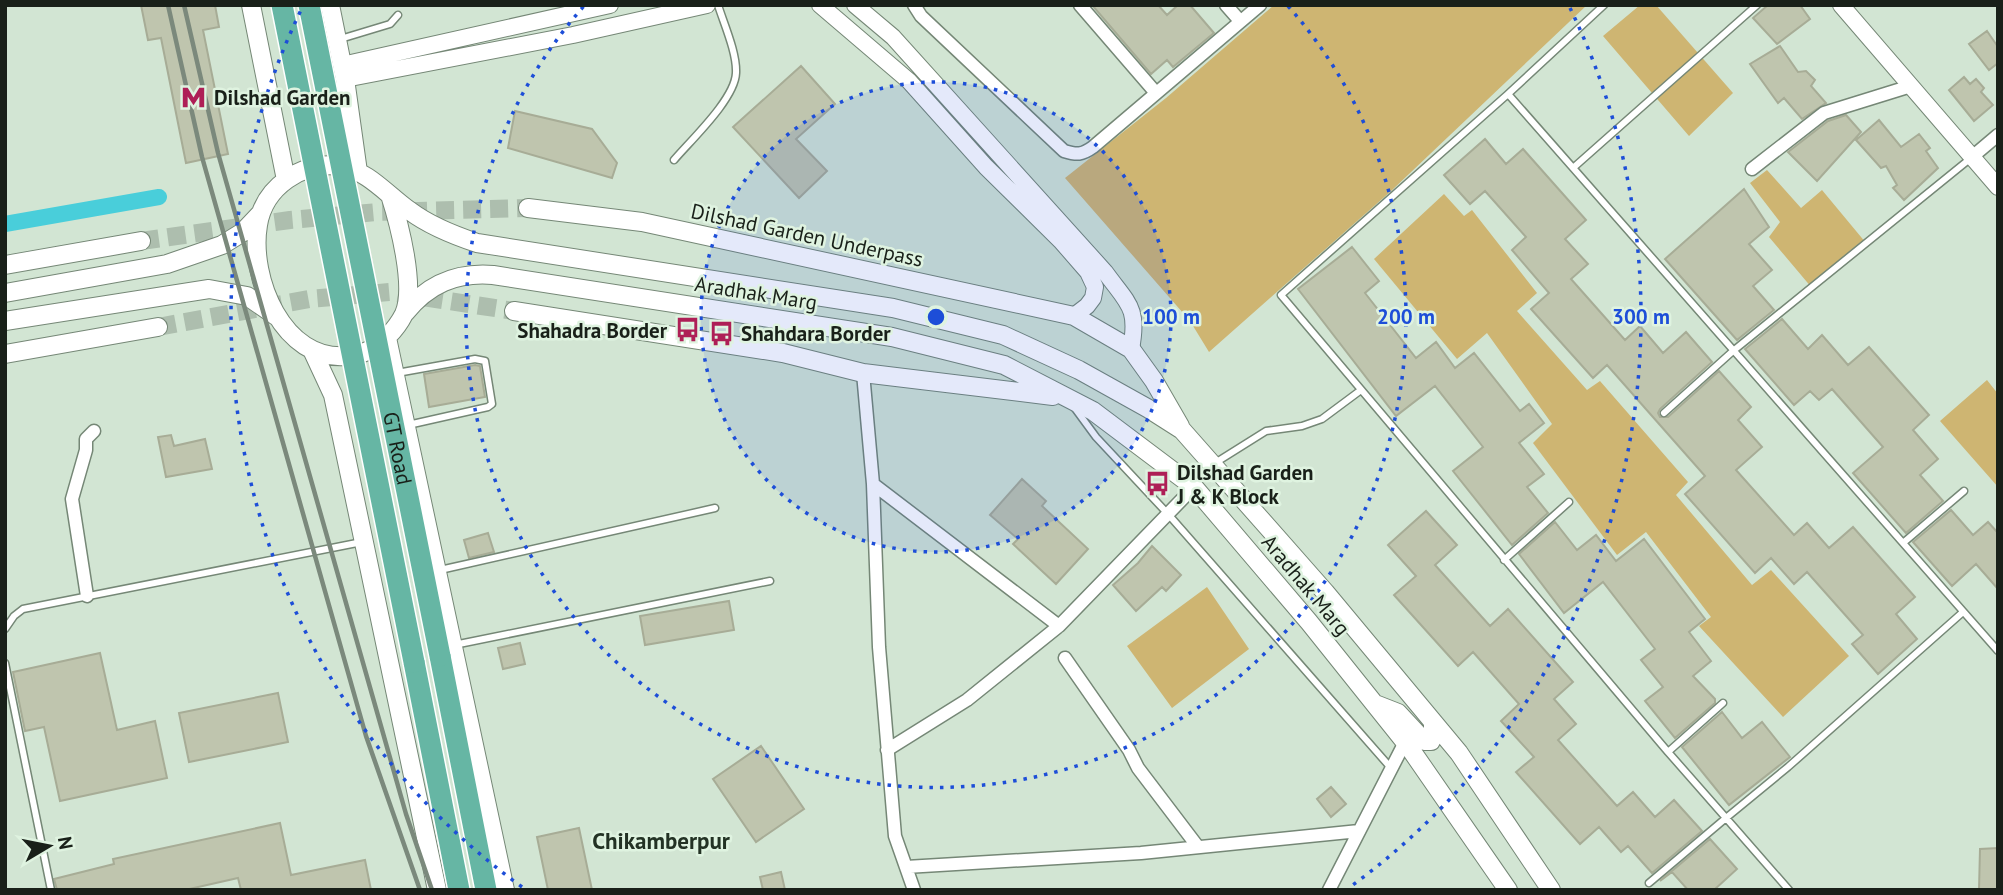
<svg xmlns="http://www.w3.org/2000/svg" width="2003" height="895" font-family="'PT Sans',sans-serif">
  <rect width="100%" height="100%" fill="#d2e5d3"/>
  <path fill="#ceb572" d="M1274,5H1587L1390,192L1209,352L1190,321L1065,178L1166,98Z
    M1640,5H1656L1733,93L1689,136L1603,36Z
    M1767,170L1801,208L1822,190L1866,243L1812,288L1769,237L1780,222L1750,183Z
    M1444,194L1464,216L1472,210L1537,293L1517,311L1587,390L1600,381L1688,482L1676,495L1752,585L1771,570L1849,656L1783,717L1699,626L1711,617L1646,532L1617,555L1533,443L1552,424L1487,333L1457,359L1374,259Z
    M1987,380L1998,394V487L1940,421Z
    M1207,587L1249,649L1172,708L1127,646Z"/>
  <g fill="none" stroke-linecap="round" stroke-linejoin="round">
    <path stroke="#49ceda" stroke-width="16" d="M5,224L159,197"/>
  </g>
  <path fill="#bfc5ae" stroke="#a7ac96" stroke-width="2" d="M141,5H215L219,27L203,30L228,154L186,163L161,38L148,40Z
    M1092,5H1158L1167,15L1178,5H1190L1214,33L1173,67L1167,60L1151,74Z
    M1768,5H1800L1810,19L1777,44L1753,18Z
    M1987,31L1998,47V63L1989,70L1969,44Z
    M1780,46L1798,72L1806,71L1815,80L1811,86L1826,103L1802,119L1784,98L1778,103L1750,64Z
    M801,66L835,104L796,139L827,171L799,198L733,127Z
    M1964,77L1970,84L1976,79L1984,88L1981,92L1993,105L1974,121L1949,90Z
    M515,111L592,129L617,163L612,178L508,148Z
    M1846,115L1861,132L1817,181L1788,152L1828,121Z
    M1879,120L1901,147L1919,134L1930,148L1926,151L1938,168L1904,200L1893,188L1897,185L1886,166L1881,168L1856,140Z
    M1485,139L1506,164L1523,149L1586,220L1565,239L1588,264L1571,279L1625,340L1640,326L1663,353L1686,332L1712,362L1660,409L1658,413L1660,417H1668L1719,371L1751,407L1738,420L1762,447L1736,470L1794,535L1807,523L1829,548L1853,527L1915,597L1896,614L1917,639L1878,674L1852,644L1863,635L1807,572L1794,584L1771,558L1755,573L1685,494L1705,476L1607,365L1593,378L1531,309L1549,293L1512,250L1526,237L1485,191L1470,204L1444,175Z
    M1744,189L1769,227L1749,244L1772,270L1753,286L1774,310L1737,340L1665,259Z
    M1352,247L1379,281L1365,293L1416,358L1436,342L1455,368L1474,353L1520,411L1529,404L1544,423L1519,443L1544,474L1527,487L1548,513L1512,545L1453,471L1483,447L1435,386L1396,416L1298,289Z
    M1782,319L1808,349L1822,335L1848,365L1869,347L1929,415L1913,430L1938,459L1920,475L1943,501L1906,533L1853,473L1883,447L1832,389L1819,400L1810,391L1794,405L1745,349Z
    M475,365L480,366L485,397L429,407L424,374Z
    M171,435L174,446L205,439L212,469L166,477L158,437Z
    M1022,479L1046,501L1042,506L1088,549L1056,584L1013,544L1018,539L990,515Z
    M1951,510L1973,535L1988,522L1998,533V589L1976,564L1952,586L1913,542Z
    M1426,511L1457,545L1435,565L1490,626L1508,609L1573,682L1554,699L1576,724L1558,740L1617,806L1633,792L1655,817L1674,800L1702,831L1652,873L1628,846L1621,852L1599,827L1580,844L1516,772L1534,757L1501,721L1519,704L1473,652L1458,666L1394,595L1416,576L1388,545Z
    M1555,522L1577,550L1596,535L1616,561L1644,539L1705,619L1689,632L1711,661L1693,676L1715,699V703L1675,738L1645,701L1663,687L1641,660L1655,649L1603,582L1564,613L1519,554Z
    M488,533L494,552L469,558L464,540Z
    M1152,546L1181,575L1166,591L1162,587L1136,611L1113,585L1138,563Z
    M729,601L734,630L645,645L640,616Z
    M520,643L525,664L503,669L498,648Z
    M100,653L117,730L155,721L167,778L60,801L44,727L25,731L13,672Z
    M278,693L288,742L189,762L179,713Z
    M1722,712L1742,738L1762,722L1790,757L1729,805L1682,747Z
    M761,746L804,809L756,842L713,779Z
    M1331,787L1346,804L1331,817L1317,799Z
    M280,823L291,875L365,860L371,890H241L238,878L185,890H57L54,879L114,864L113,859Z
    M579,828L592,890H548L537,837Z
    M1710,839L1737,869L1714,890H1688L1672,872L1660,881Z
    M1998,848V890H1979L1980,849Z
    M781,872L785,890H763L760,877Z"/>
  <g fill="none" stroke-linecap="round" stroke-linejoin="round">
    <path stroke="#adbeae" stroke-width="18" stroke-dasharray="18 9" stroke-linecap="butt" d="M141,241L290,220L377,212L528,208
      M158,327L309,299L390,292L514,311"/>
    <defs>
      <path id="service" d="M1604,5L1508,94L1998,651
        M337,40L390,24L398,15
        M1508,94L1281,295L1668,752
        M674,160C691,140 735,99 736,73C737,53 724,24 718,5
        M1573,168L1757,5
        M397,373L475,359L485,361L492,404L488,407L408,425
        M1074,407L1096,437L1168,514L1391,768
        M1664,413L1733,351L1971,158
        M1215,463L1266,431L1302,426L1322,419L1361,390
        M1903,543L1964,491
        M1504,560L1569,502
        M440,570L715,508
        M5,629L14,616L23,609L362,542
        M454,645L770,581
        M5,663L51,890
        M1723,703L1668,752L1726,818L1788,767L1963,612
        M1649,883L1726,818L1789,890"/>
      <path id="minor" d="M914,5L921,16L1064,151C1077,155 1082,155 1093,147L1260,5
        M1080,5L1156,93
        M1226,5L1240,21
        M1972,157L1998,135
        M1752,169L1824,113L1911,86
        M863,373L873,484L879,647L895,836L914,890
        M873,484L1059,626
        M87,596L72,499L86,450V439L94,431
        M1065,658L1129,750L1138,768L1198,847
        M887,750L967,700L1059,626L1194,487
        M906,867L1141,853L1359,831
        M1329,890L1405,742"/>
      <path id="tertiary" d="M820,5L909,81L986,167L1061,241L1088,272L1095,287L1093,298L1087,306L1074,316
        M855,5L893,37L1105,272C1128,304 1139,307 1131,349
        M1841,5L1998,187
        M342,65L610,5
        M345,79L573,35L707,5"/>
      <path id="secondary" d="M251,5L286,180
        M330,5L345,79L358,172
        M390,195C399,223 416,287 404,314C400,322 394,330 388,336C378,348 362,355 347,356C283,362 249,278 258,225C264,187 302,161 340,166C369,171 387,195 410,211C430,226 453,235 477,243L893,308L1003,335L1079,370L1149,409L1182,430L1325,592L1459,753L1551,890
        M528,208L642,222L1074,316L1131,349L1154,381L1180,426
        M5,265L141,241
        M5,293L167,264L222,245L243,232L261,213
        M514,311L783,353L863,373L1053,396
        M405,313C428,284 456,272 493,275L892,337L1004,365L1093,411L1194,487L1309,622L1409,747L1508,890
        M5,321L209,289L247,296L276,316
        M387,338L505,890
        M313,352L333,395L437,890
        M5,354L158,327
        M1375,704L1398,713L1424,741H1431L1433,736V722"/>
      <path id="trunk" d="M440,656L486,890
        M414,662L459,890"/>
    </defs>
    <use href="#service" stroke="#758776" stroke-width="9"/>
    <use href="#minor" stroke="#758776" stroke-width="15"/>
    <use href="#tertiary" stroke="#758776" stroke-width="18"/>
    <use href="#secondary" stroke="#758776" stroke-width="20"/>
    <use href="#trunk" stroke="#fff" stroke-width="24"/>
    <use href="#service" stroke="#fff" stroke-width="6"/>
    <use href="#minor" stroke="#fff" stroke-width="12"/>
    <use href="#tertiary" stroke="#fff" stroke-width="16"/>
    <use href="#secondary" stroke="#fff" stroke-width="18"/>
    <use href="#trunk" stroke="#66b6a4" stroke-width="21"/>
    <path stroke="#7b897c" stroke-width="4.5" d="M168,5L202,157L366,736L420,890
      M184,5L218,153L406,814L432,890"/>
    <defs>
      <g id="trunk-bridge">
        <path d="M282,5L414,662"/>
        <path id="s1" d="M309,5L440,656"/>
      </g>
    </defs>
    <use href="#trunk-bridge" stroke="#fff" stroke-width="24" stroke-linecap="butt"/>
    <use href="#trunk-bridge" stroke="#66b6a4" stroke-width="21"/>
  </g>
  <circle cx="936" cy="317" r="235" fill="#1d4ed8" fill-opacity=".12"/>
  <g fill="none" stroke="#1d4ed8" stroke-width="3.5" stroke-dasharray="3.5 7">
    <circle cx="936" cy="317" r="235"/>
    <path d="M1288 6A470 470 0 1 1 584 6"/>
    <path d="M522 887A705 705 0 0 1 302 8M1570 8A705 705 0 0 1 1350 887"/>
  </g>
  <defs>
    <symbol id="metro-bare" viewBox="-9 -9 18 18"><path d="M-5.5 5V-5H-3L0 0L3-5H5.5V5H3V-.5L0 4L-3-.5V5Z" fill="#ae1f56" stroke="#dff3e0" stroke-width="2.5" paint-order="stroke"/></symbol>
    <symbol id="bus-bare" viewBox="-9 -9 18 18"><path d="M-5-6H5V4H4V6H2V4H-2V6H-4V4H-5ZM-3.5-4V0h7V-4ZM-3.5 1.2v1.5H-2V1.2ZM2 1.2v1.5H3.5V1.2Z" fill="#ae1f56" stroke="#dff3e0" stroke-width="2.5" paint-order="stroke"/></symbol>
  </defs>
  <g fill-rule="evenodd">
    <use href="#metro-bare" x="176" y="80" width="35" height="35"/>
    <use href="#bus-bare" x="670" y="312" width="35" height="35"/>
    <use href="#bus-bare" x="704" y="316" width="35" height="35"/>
    <use href="#bus-bare" x="1140" y="466" width="35" height="35"/>
  </g>
  <g text-anchor="middle" dominant-baseline="central" stroke-width="5" stroke-linejoin="round" paint-order="stroke">
    <g font-size="21" font-weight="bold" fill="#192019" stroke="#dff3e0" text-anchor="start">
      <text x="214" y="97">Dilshad Garden</text>
      <text x="667" y="330" text-anchor="end">Shahadra Border</text>
      <text x="741" y="333">Shahdara Border</text>
      <text x="1177" y="472">Dilshad Garden<tspan x="1177" dy="24">J &amp; K Block</tspan></text>
    </g>
    <g font-size="21" fill="#192019" stroke="#dff3e0">
      <text transform="translate(807 235) rotate(12)">Dilshad Garden Underpass</text>
      <text transform="translate(756 293) rotate(9)">Aradhak Marg</text>
      <text stroke="none"><textPath href="#s1" startOffset="452">GT Road</textPath></text>
      <text transform="translate(1306 585) rotate(50)">Aradhak Marg</text>
    </g>
    <g font-size="23" font-weight="bold" fill="#233224" stroke="#dff3e0">
      <text x="661" y="840">Chikamberpur</text>
    </g>
  </g>
  <circle cx="936" cy="317" r="10" fill="#1d4ed8" stroke="#dff3e0" stroke-width="3.5"/>
  <g font-size="21" text-anchor="middle" font-weight="bold" fill="#1d4ed8" stroke="#dff3e0" stroke-width="5" stroke-linejoin="round" paint-order="stroke">
    <text x="1171" y="324">100 m</text>
    <text x="1406" y="324">200 m</text>
    <text x="1641" y="324">300 m</text>
  </g>
  <rect width="2003" height="895" fill="none" stroke="#192019" stroke-width="14"/>
  <g transform="translate(49 846) rotate(80)" stroke="#dff3e0" stroke-width="5" paint-order="stroke">
  <path d="M0-5L12 26L0 18L-12 26Z" fill="#192019"/>
  <text y="-10" font-size="19" font-weight="bold" text-anchor="middle" fill="#192019">N</text>
  </g>
</svg>
